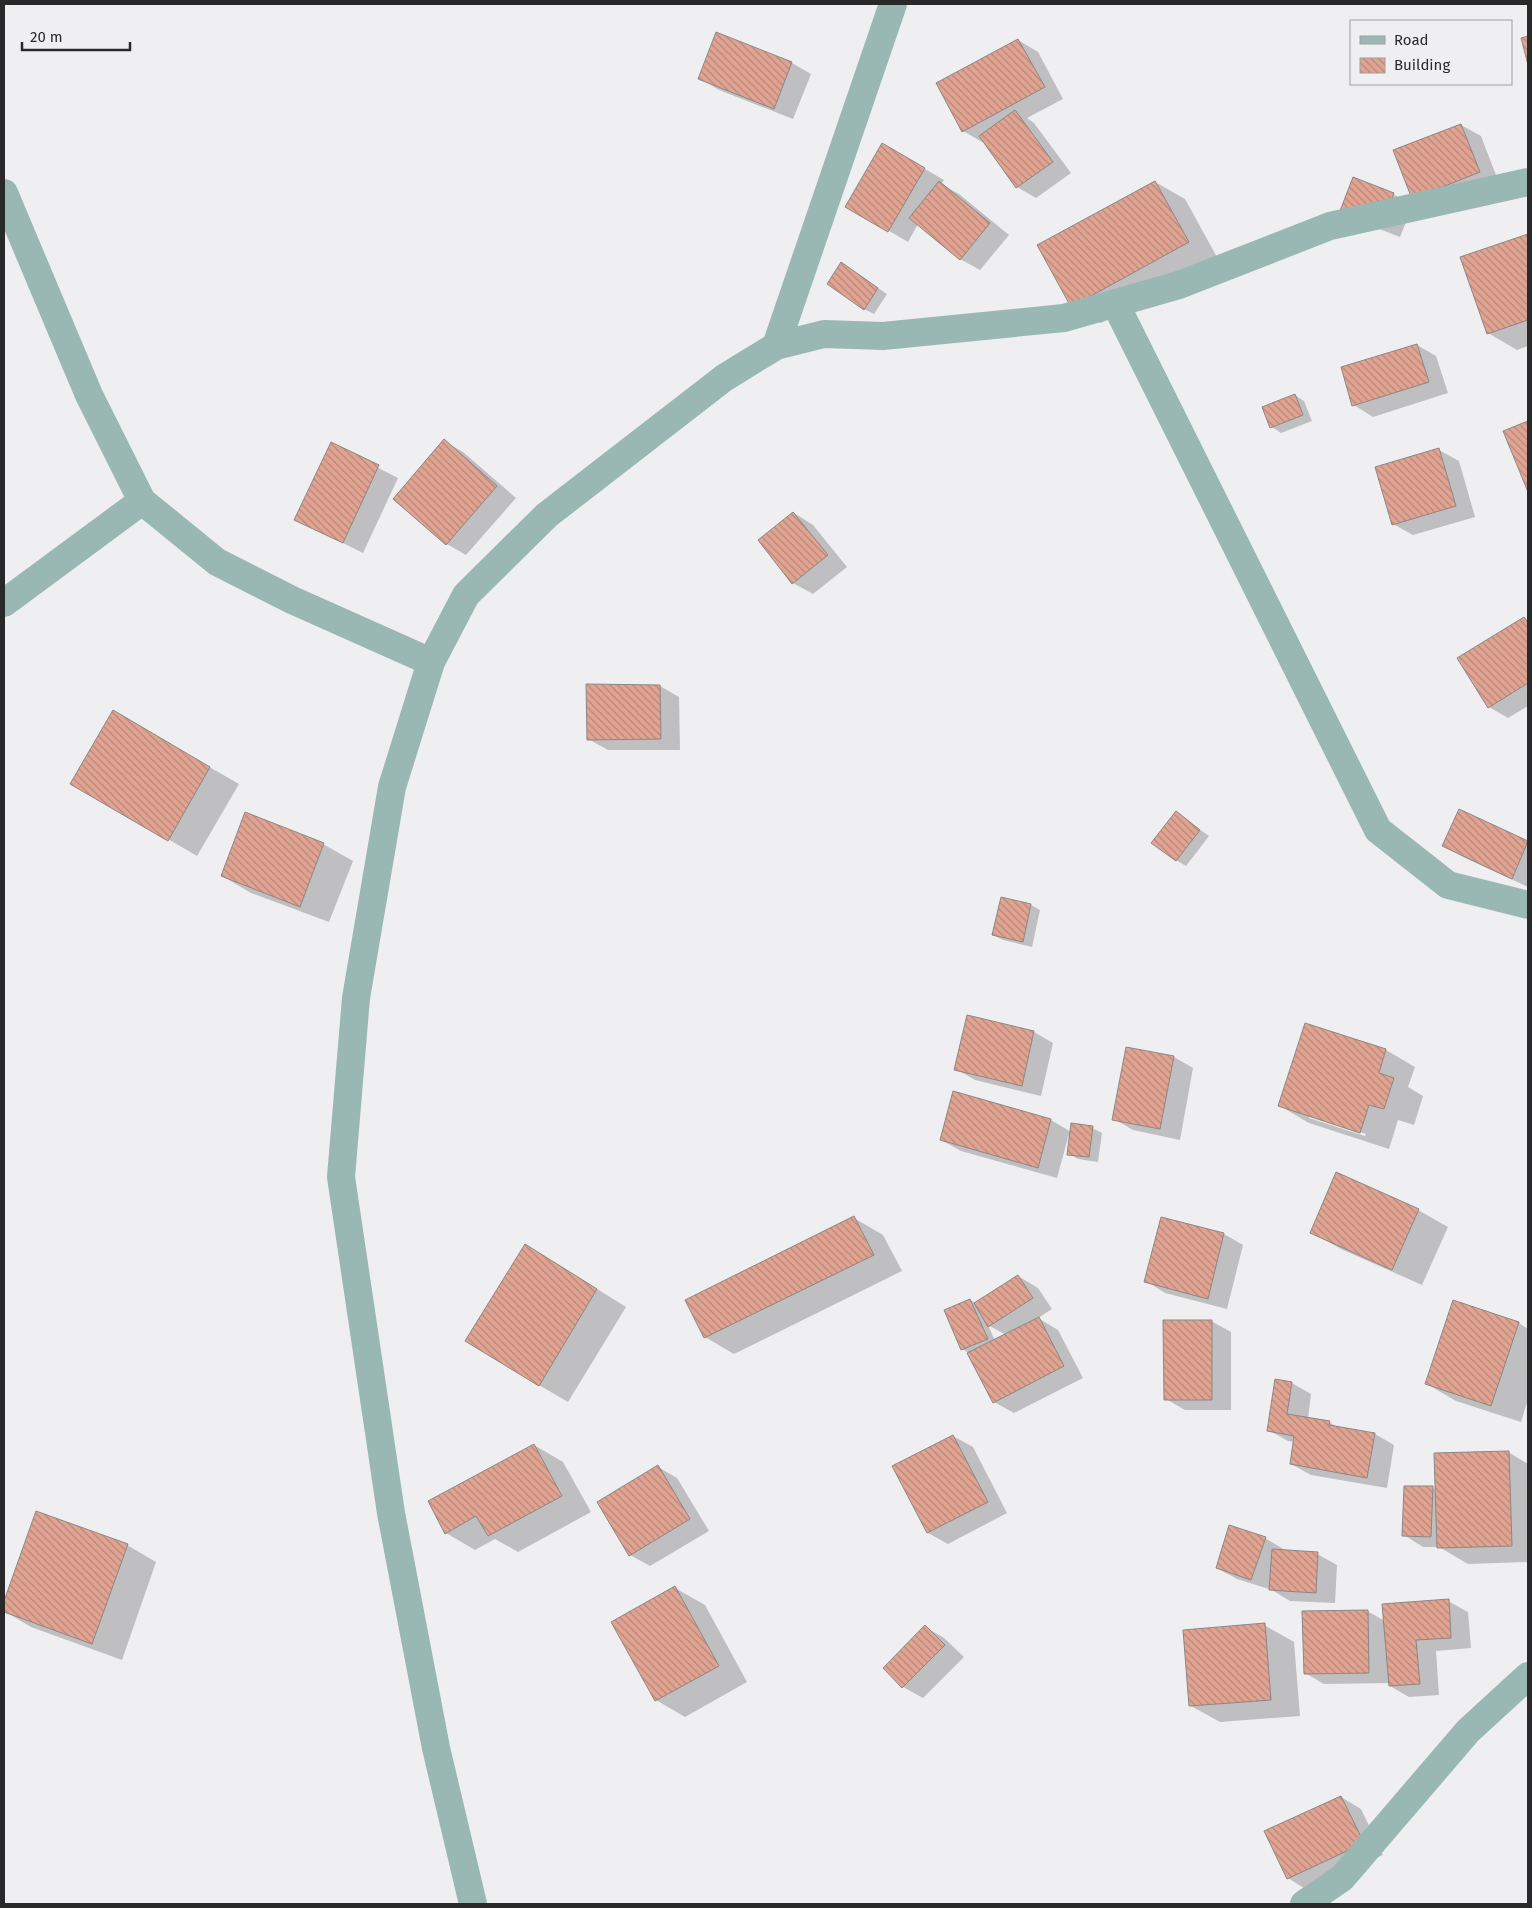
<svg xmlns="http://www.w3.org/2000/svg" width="1532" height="1908" font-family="'Fira Sans',sans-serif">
  <defs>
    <pattern id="building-back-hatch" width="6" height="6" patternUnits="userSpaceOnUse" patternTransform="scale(1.25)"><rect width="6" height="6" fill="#e1a492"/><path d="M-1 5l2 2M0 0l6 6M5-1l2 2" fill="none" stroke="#b78677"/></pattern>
  </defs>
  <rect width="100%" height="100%" fill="#efeef1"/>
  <path fill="#0003" fill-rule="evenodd" d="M1018,40L1038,52L1063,99L1027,118L1034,123L1071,173L1036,198L1017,187L984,141L982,142L963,131Z
    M792,63L811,74L793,119L719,90L699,78Z
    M1461,125L1481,136L1499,183L1432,209Z
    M883,145L944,180L941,184L959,194L1009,235L980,270L960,259L918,224L908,242L847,206Z
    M1155,182L1185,199L1218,259L1101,323L1071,306Z
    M1393,194L1413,205L1400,237L1361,222Z
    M1528,235V346L1517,350L1488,333L1462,258Z
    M851,270L887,294L874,314L864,309Z
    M1417,345L1436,356L1448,393L1373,417L1354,405Z
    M1295,395L1304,401L1312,421L1281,433L1272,427Z
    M1528,422V489L1504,432Z
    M444,441L463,452L516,498L466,555L447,544Z
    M331,444L398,478L363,553L295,519Z
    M1439,450L1459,461L1475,517L1413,535L1393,524Z
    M794,513L813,525L847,567L813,594L793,583Z
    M1524,618L1528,620V706L1508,718L1489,707Z
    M660,686L679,697L680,750H608L588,739Z
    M113,712L239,784L197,856L72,783Z
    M1459,811L1528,843V887L1463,857L1444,846Z
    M1177,813L1209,836L1186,866L1176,860Z
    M323,844L353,861L329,922L251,893L222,876Z
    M1002,898L1031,905L1040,910L1032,947L1003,940L993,935Z
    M968,1016L1034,1032L1053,1043L1041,1096L975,1080L956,1069Z
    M1386,1050L1415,1067L1408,1087L1423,1096L1414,1125L1398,1120L1389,1149L1309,1123L1280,1106ZM1309,1115L1366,1134L1365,1136L1309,1118Z
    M1174,1057L1193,1068L1180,1140L1133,1130L1114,1119Z
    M1051,1120L1071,1132L1092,1128L1102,1133L1098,1162L1078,1159L1069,1154L1071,1135L1069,1134L1057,1178L961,1151L941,1140Z
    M1336,1174L1418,1210L1448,1227L1422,1285L1341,1249L1311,1232Z
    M854,1218L883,1235L902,1271L734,1354L705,1337Z
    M1162,1218L1224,1234L1243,1245L1227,1309L1165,1293L1146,1281Z
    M554,1262L626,1307L568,1402L539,1385Z
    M1018,1276L1038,1288L1052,1309L1038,1318L1058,1330L1083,1378L1014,1413L994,1402L969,1353L962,1349L970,1300L976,1303ZM988,1325L1006,1335L995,1341Z
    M1454,1302L1519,1323L1528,1329V1399L1521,1422L1456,1401L1427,1384Z
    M1211,1321L1231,1332V1410H1185L1166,1399Z
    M1292,1383L1311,1394L1308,1419L1329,1422L1339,1428L1375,1434L1394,1445L1387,1488L1311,1475L1291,1464L1294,1442L1288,1441L1268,1430Z
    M953,1436L973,1447L1007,1513L948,1544L928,1533L894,1466Z
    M534,1445L563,1462L591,1512L518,1552L495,1539L475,1550L446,1533Z
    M1508,1452L1528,1464V1562L1468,1564L1439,1547H1423L1404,1535L1433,1488L1437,1490Z
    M658,1467L677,1478L709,1531L650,1566L630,1555Z
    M37,1512L127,1545L156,1562L122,1660L31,1627L4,1611V1605Z
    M1265,1538L1285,1550L1284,1551L1317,1554L1337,1565L1335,1603L1290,1601L1272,1590L1237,1579L1217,1568Z
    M675,1588L705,1605L747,1682L685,1717L656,1700Z
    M1448,1601L1468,1612L1471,1648L1436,1651L1439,1695L1409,1697L1390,1686V1683L1324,1684L1305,1673L1367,1611L1385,1621Z
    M1264,1625L1294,1642L1300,1716L1220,1722L1191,1706Z
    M925,1627L944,1638L964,1657L923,1698L903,1687L884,1668Z
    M1341,1797L1361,1809L1383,1855L1307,1890L1288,1878Z"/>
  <path fill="url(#building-back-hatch)" stroke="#8b8786" d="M716,32L792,62L774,109L698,79Z
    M1528,36V65L1521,38Z
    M1018,39L1045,87L962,132L936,83Z
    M1015,110L1053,162L1016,188L979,136Z
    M1461,124L1480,172L1412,199L1393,150Z
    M882,143L925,168L888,232L845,207Z
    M1353,177L1394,193L1380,227L1340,211Z
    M939,181L990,223L960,260L909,218Z
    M1155,181L1189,242L1071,307L1037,245Z
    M1528,234V320L1487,334L1460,257Z
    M841,262L878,288L864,310L827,284Z
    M1417,344L1429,382L1352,406L1341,367Z
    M1295,394L1303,415L1270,428L1262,407Z
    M1528,421V492L1503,431Z
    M444,439L497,486L446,545L393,499Z
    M331,442L379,465L343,543L294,520Z
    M1439,448L1456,506L1392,525L1375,467Z
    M793,512L828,555L792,584L758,540Z
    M1524,617L1528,623V683L1488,708L1457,658Z
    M586,684L660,685L661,739L587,740Z
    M113,710L210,767L168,841L70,784Z
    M1459,809L1528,841L1512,879L1442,846Z
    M1176,811L1200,830L1176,861L1151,843Z
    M245,812L324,843L300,907L221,876Z
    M1001,897L1031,904L1023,942L992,935Z
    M967,1015L1034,1031L1022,1086L954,1070Z
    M1305,1023L1386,1049L1379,1073L1394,1078L1384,1109L1369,1105L1360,1133L1278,1106Z
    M1126,1047L1174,1056L1160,1129L1112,1120Z
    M953,1091L1051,1119L1038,1168L940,1140Z
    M1071,1123L1093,1126L1089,1157L1067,1155Z
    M1336,1172L1419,1209L1392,1270L1310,1233Z
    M854,1216L874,1255L704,1338L685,1300Z
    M1161,1217L1224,1233L1208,1299L1144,1282Z
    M525,1244L597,1289L539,1386L465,1341Z
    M1018,1275L1033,1298L988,1327L974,1303Z
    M970,1299L988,1339L961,1350L944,1310Z
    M1453,1300L1519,1322L1491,1406L1425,1384Z
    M1039,1317L1064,1366L993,1403L967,1353Z
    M1163,1320H1212V1400H1164Z
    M1275,1379L1292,1382L1287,1414L1330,1421L1329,1425L1375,1433L1367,1478L1290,1464L1294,1436L1267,1431Z
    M953,1435L988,1502L927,1533L892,1466Z
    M534,1444L562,1496L488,1536L476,1516L445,1534L428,1501Z
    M1509,1451L1512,1546L1437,1548L1434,1453Z
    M658,1465L690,1519L629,1556L597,1502Z
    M1404,1486H1433L1431,1537L1402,1536Z
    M36,1511L128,1544L92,1644L4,1612V1601Z
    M1229,1525L1266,1537L1251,1580L1216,1568Z
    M1272,1549L1318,1552L1316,1593L1269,1590Z
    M675,1586L719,1666L655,1701L611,1622Z
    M1449,1599L1451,1638L1416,1640L1420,1684L1389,1686L1382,1604Z
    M1368,1610L1369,1673L1304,1674L1302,1611Z
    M1265,1623L1271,1700L1189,1706L1183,1630Z
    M925,1625L945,1645L902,1688L883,1668Z
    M1341,1796L1364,1843L1287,1879L1264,1831Z"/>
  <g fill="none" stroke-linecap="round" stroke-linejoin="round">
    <path stroke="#99b8b3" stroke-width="28" d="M4,193L89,395L142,501L217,562L292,600L431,662
      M1115,303L1378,830L1448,885L1528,905
      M776,346L893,4
      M4,603L142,501
      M473,1904L436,1748L391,1513L341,1177L356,998L392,787L431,662L466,595L547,515L724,378L776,346L824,334L883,336L1064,318L1179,285L1330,226L1528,182
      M1304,1904L1342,1878L1468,1731L1528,1676"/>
  </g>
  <rect width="1532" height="1908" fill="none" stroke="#2a292a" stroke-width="10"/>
  <rect x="1350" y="20" width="162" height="65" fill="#efeef1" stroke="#a09fa1"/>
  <rect x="1360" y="36" width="25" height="8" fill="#99b8b3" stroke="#a09fa1"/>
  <text x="1394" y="45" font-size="15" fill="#2a292a">Road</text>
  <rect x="1360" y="58" width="25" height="15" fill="url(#building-back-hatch)" stroke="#a09fa1"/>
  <text x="1394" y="70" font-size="15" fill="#2a292a">Building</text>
  <path d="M22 42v8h108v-8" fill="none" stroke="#2a292a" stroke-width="2.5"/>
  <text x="30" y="42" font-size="15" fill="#2a292a" stroke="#efeef1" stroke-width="4" paint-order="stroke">20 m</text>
</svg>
